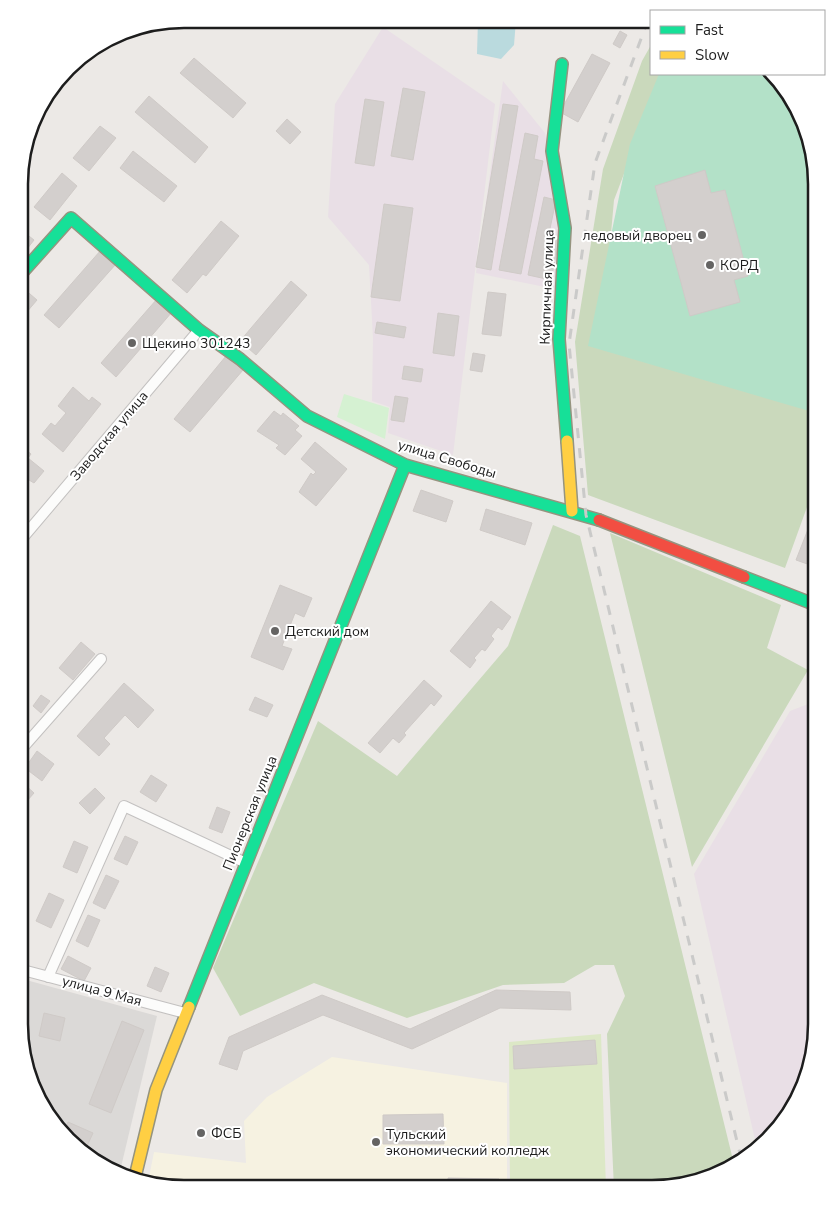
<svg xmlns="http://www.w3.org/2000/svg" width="835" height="1208" font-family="'Nunito Sans',sans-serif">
  <rect width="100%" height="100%" fill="#ece9e6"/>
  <path fill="#dbd9d7" d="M19,978L157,1016L121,1167L75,1146L36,1097L19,1025Z"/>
  <path fill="#e9dfe6" d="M383,27L495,104L453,455L388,433L390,407L372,401L373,338L369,265L328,217L335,104Z
    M503,81L545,133L562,232L555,289L476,273Z
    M816,701V1036L788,1116L756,1144L694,874L790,711Z"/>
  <path fill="#f6f2e1" d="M332,1057L507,1083V1189L162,1188L148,1182L154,1152L246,1163L244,1121L267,1097Z"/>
  <path fill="#dce8c6" d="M601,1034L606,1189H510L509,1042Z"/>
  <path fill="#cad9bc" d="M651,45V74H669L659,82L614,200L607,278L816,297V497L811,496L785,568L588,495L575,342L603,169L642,61Z
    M553,525L580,536L734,1164C710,1185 646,1189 614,1189L607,1034L625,996L614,965H595L564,983L503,985L407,1018L314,983L240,1016L213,968L318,721L397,776L508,646Z
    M610,533L781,605L767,648L808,670L692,867Z"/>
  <path fill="#d5f1d2" d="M344,394L389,408L385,439L337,417Z"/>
  <path fill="#b3e1c8" d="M659,74H769L799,111L816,183V413L588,346L630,144Z"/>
  <path fill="#badade" d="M478,20H516L514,45L501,59L477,54Z"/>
  <path fill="#d3cfcd" stroke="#cfcac7" d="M620,31L627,35L620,48L613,44Z
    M592,54L610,63L578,122L560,112Z
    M194,58L246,103L233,118L180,73Z
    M403,88L425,92L413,160L391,156Z
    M149,96L208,147L195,163L135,112Z
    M365,99L384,102L374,166L355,163Z
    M503,104L518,106L491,270L476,267Z
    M287,119L301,132L290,144L276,131Z
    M100,126L116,138L89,171L73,158Z
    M525,133L538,136L534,159L543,161L521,274L499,270Z
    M133,151L177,186L164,202L120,168Z
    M705,170L711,193L725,190L748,276L734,280L740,302L690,316L655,186Z
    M62,173L77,186L50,220L34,207Z
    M544,197L556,200L548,238L559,240L551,280L528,275Z
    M384,204L413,208L400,301L371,297Z
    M221,221L239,236L206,276L203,274L187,293L172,280Z
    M20,229L34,240L20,258Z
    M101,250L116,264L59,328L44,315Z
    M291,281L307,295L256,355L240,341Z
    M23,288L37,300L20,320V291Z
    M488,292L506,294L501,336L482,334Z
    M157,299L172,312L116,377L101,363Z
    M438,313L459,316L454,356L433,353Z
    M377,322L406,327L404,338L375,333Z
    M473,353L485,355L482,372L470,370Z
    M226,356L243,370L190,432L174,419Z
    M404,366L423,369L421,382L402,379Z
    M73,387L89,401L92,397L101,404L63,452L42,434L51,423L55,426L66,413L58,406Z
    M395,396L408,398L404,422L391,420Z
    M274,411L281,416L283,413L299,426L295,430L302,436L285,455L276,448L279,445L257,431Z
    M315,442L347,469L316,506L299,492L311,473L313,475L316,472L301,459Z
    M25,449L31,454L28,458L44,471L34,483L29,480L20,491V456Z
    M421,490L453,501L446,522L413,511Z
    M486,509L532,523L525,545L480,530Z
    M816,509V567L796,560Z
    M280,585L312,598L304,617L295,613L282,646L292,649L283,670L251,657Z
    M491,601L511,617L502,630L498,627L491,636L494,639L485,651L482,649L474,658L476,660L470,668L450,651Z
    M81,642L95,654L73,680L59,668Z
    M424,680L442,696L434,706L431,703L404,733L406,735L399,743L393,738L380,753L368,743Z
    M124,683L154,710L138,728L125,715L104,738L110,744L99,756L77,736Z
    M41,695L50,701L41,713L33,706Z
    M255,697L273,705L267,717L249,710Z
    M37,751L54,764L42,781L25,768Z
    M151,775L167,785L156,802L140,792Z
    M23,783L34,793L19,810V788Z
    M95,788L105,798L90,814L79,803Z
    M217,807L230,812L222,833L209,828Z
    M125,836L138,842L127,865L114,859Z
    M74,841L88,847L77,873L63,867Z
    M106,875L119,881L105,909L93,903Z
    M49,893L64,900L51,928L36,921Z
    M88,915L100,920L88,947L76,941Z
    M68,956L91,968L84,981L61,969Z
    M155,967L169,973L161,992L147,986Z
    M496,990L570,992L571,1010L500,1008L412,1049L323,1015L243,1051L237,1070L219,1064L229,1037L322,995L410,1029Z
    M44,1013L65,1018L60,1041L39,1036Z
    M122,1021L144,1030L111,1113L89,1104Z
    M595,1040L597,1064L514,1069L513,1046Z
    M443,1114L444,1144H383V1115Z
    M68,1122L93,1133L87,1146L69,1138L64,1131Z
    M448,1178L499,1179V1189H448Z"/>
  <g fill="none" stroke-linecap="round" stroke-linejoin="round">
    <defs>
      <path id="street" d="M20,541L199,330
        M19,752L101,659
        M19,969L185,1013
        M48,977L124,806L246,863"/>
      <path id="fast" d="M562,64L552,151L565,228L559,339L567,441
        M20,275L71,218L199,330L240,359L307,416L405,465L599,520
        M744,577L816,605
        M189,1007L405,465"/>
      <path id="slow" d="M567,441L572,511
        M135,1177L156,1090L189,1007"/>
      <path id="jam" d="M599,520L744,577"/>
    </defs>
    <use href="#street" stroke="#c3c1c0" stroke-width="12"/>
    <use href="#fast" stroke="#95947f" stroke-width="14"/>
    <use href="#slow" stroke="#95947f" stroke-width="14"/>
    <use href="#jam" stroke="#95947f" stroke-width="14"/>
    <use href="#street" stroke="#fcfcfb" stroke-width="10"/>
    <use href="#fast" stroke="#16e098" stroke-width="11"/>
    <use href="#slow" stroke="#ffcf43" stroke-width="11"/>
    <use href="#jam" stroke="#f24e42" stroke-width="11"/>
    <path stroke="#cacac9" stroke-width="3" stroke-dasharray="10 10" stroke-linecap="butt" d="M648,20L595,163L569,344L586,515L741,1158"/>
  </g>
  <g fill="#656463" stroke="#fff" stroke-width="2">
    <circle cx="702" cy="235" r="5"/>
    <circle cx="710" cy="265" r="5"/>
    <circle cx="132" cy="343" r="5"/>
    <circle cx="275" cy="631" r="5"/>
    <circle cx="201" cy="1133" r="5"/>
    <circle cx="376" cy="1142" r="5"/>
  </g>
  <g text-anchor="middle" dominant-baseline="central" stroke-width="4" stroke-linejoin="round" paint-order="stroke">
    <g font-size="14" fill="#1d1d1d" stroke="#fff" text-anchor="start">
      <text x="692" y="235" text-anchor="end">ледовый дворец</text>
      <text x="720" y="265">КОРД</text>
      <text x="142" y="343">Щекино 301243</text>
      <text x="285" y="631">Детский дом</text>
      <text x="211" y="1133">ФСБ</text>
      <text x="386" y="1134">Тульский<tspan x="386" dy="16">экономический колледж</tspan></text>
    </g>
    <g font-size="14" fill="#1d1d1d" stroke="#fff">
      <text transform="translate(547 287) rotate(-88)">Кирпичная улица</text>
      <text transform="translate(109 436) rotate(-50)">Заводская улица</text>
      <text transform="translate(447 459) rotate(17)">улица Свободы</text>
      <text transform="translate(250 813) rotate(-68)">Пионерская улица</text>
      <text transform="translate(102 991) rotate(15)">улица 9 Мая</text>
    </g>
  </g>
  <path d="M0 0H835V1208H0ZM184 28H652A156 156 0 0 1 808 184V1024A156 156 0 0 1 652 1180H184A156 156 0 0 1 28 1024V184A156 156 0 0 1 184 28Z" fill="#fff" fill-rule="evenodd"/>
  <path fill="none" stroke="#1d1d1d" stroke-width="2.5" d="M184 28H652A156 156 0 0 1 808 184V1024A156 156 0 0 1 652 1180H184A156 156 0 0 1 28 1024V184A156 156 0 0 1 184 28Z"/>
  <rect x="650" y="10" width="175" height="65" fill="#ffffff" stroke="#a5a5a5"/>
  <rect x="660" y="26" width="25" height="8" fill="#16e098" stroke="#a5a5a5"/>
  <text x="695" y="35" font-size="15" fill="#1d1d1d">Fast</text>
  <rect x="660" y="51" width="25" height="8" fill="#ffcf43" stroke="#a5a5a5"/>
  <text x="695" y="60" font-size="15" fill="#1d1d1d">Slow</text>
</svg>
